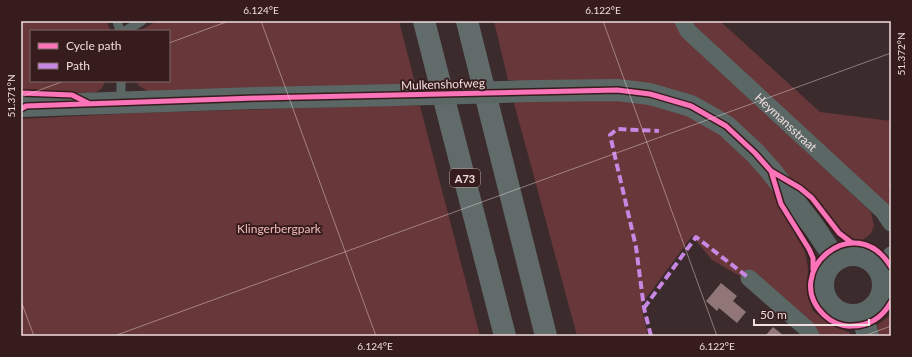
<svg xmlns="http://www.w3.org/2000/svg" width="912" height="357" font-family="Lato,sans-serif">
  <rect width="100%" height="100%" fill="#3c2b2c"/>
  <path fill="#673739" d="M21,21H107L110,31H31V81H106L101,89L95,93L21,91Z
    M157,21H399L415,83L394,85L153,94L139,86L136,81H169V31H139Z
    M494,21H675L682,31L767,115L871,212L874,226L871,233L867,237L861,240L854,239L840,231L814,197L786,174L732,119L530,82L508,80Z
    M689,21H720L820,112L891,121V190L888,191L891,194V208Z
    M535,100H616L649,103L687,115L720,134L749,159L770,184L777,202L805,252L808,268L807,295L813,311L832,325L850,333L851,336H817L745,279L712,260L692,236L641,305L648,336H577L514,103Z
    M399,105L420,106L480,336H21V119L138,113Z
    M891,315V336H879L877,325Z"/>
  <path fill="#917677" d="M721,283L737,296L733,301L746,312L737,323L719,308L717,311L706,301Z
    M773,327L784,336H765Z"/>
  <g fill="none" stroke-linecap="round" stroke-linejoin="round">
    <path stroke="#5b6765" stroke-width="9" d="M117,21L120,31
      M125,31L142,21
      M121,102V81"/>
    <g stroke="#5b6765" stroke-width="17">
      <path id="s1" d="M683,21L688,31L883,211L891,223"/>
      <path d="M877,267L887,260L891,255"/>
      <path d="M749,278L807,329L811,336"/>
    </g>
    <path stroke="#5b6765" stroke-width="22" d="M533,91L617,90L650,94L691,106L726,126L755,153L771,171L814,227L836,260
      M21,106L258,98L397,95
      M823 285a30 30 0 1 1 60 0a30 30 0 1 1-60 0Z
      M862,314L868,336"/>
    <path stroke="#616c6a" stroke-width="22" d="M424,21L505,336
      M467,21L546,336"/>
    <path stroke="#5b6765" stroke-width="22" d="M397,95L533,91"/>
    <path stroke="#c787e3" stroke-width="4" stroke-dasharray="8 4" stroke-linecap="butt" d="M644,308L696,237L749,278
      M651,336L644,308L636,247L610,135L617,129L659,131"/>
    <defs>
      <path id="cycleway" d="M21,93L72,95L88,103
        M21,109L26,106L258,98L575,91L617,90L650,94L691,106L726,126L755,153L771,171L800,188L812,198L839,233L852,243
        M771,171L781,204L809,249L813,258V270
        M891,267C855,207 780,273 824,315C831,322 842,327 852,326C870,326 882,318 891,302"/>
    </defs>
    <use href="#cycleway" stroke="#371c1d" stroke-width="8"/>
    <use href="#cycleway" stroke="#fb73b8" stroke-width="5"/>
  </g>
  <path fill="none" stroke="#f1dede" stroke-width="1" stroke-opacity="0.45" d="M261,21L376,336M603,21L717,336M169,43L229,21M21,97L64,81M21,301L34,336M114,336L891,53M864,336L891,326"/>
  <g text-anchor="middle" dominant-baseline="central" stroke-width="4" stroke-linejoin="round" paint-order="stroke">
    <rect fill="#371c1d" stroke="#b9a4a4" stroke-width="1" x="450" y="169" width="30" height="18" rx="3"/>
    <g font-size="11" font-weight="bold" fill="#f1dede">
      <text x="465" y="178">A73</text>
    </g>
    <g font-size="12" fill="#f1dede" stroke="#371c1d">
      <text transform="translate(443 84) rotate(-2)">Mulkenshofweg</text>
      <text stroke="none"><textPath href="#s1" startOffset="145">Heymansstraat</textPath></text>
    </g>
    <g font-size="12" fill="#f1bdbd" stroke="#371c1d">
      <text x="279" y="228">Klingerbergpark</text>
    </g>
  </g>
  <rect width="912" height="357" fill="none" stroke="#371c1d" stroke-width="44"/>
  <rect x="30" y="30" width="140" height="52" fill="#371c1d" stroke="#816a6a"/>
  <rect x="38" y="43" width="20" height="6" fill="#fb73b8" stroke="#816a6a"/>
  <text x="66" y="50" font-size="12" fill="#f1dede">Cycle path</text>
  <rect x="38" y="63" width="20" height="6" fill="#c787e3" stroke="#816a6a"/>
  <text x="66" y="70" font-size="12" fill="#f1dede">Path</text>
  <path d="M754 319v6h115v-6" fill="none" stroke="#f1dede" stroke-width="2"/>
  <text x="760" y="319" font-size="12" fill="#f1dede" stroke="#371c1d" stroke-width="3" paint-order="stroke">50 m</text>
  <rect x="22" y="22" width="868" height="313" fill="none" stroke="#f1dede" stroke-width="1.5"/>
  <g font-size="10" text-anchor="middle" fill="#f1dede">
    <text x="261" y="14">6.124°E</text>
    <text x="603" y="14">6.122°E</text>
    <text transform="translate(901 54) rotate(-90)" y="4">51.372°N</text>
    <text transform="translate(11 96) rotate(-90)" y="4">51.371°N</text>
    <text x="375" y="350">6.124°E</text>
    <text x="717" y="350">6.122°E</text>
  </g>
</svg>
